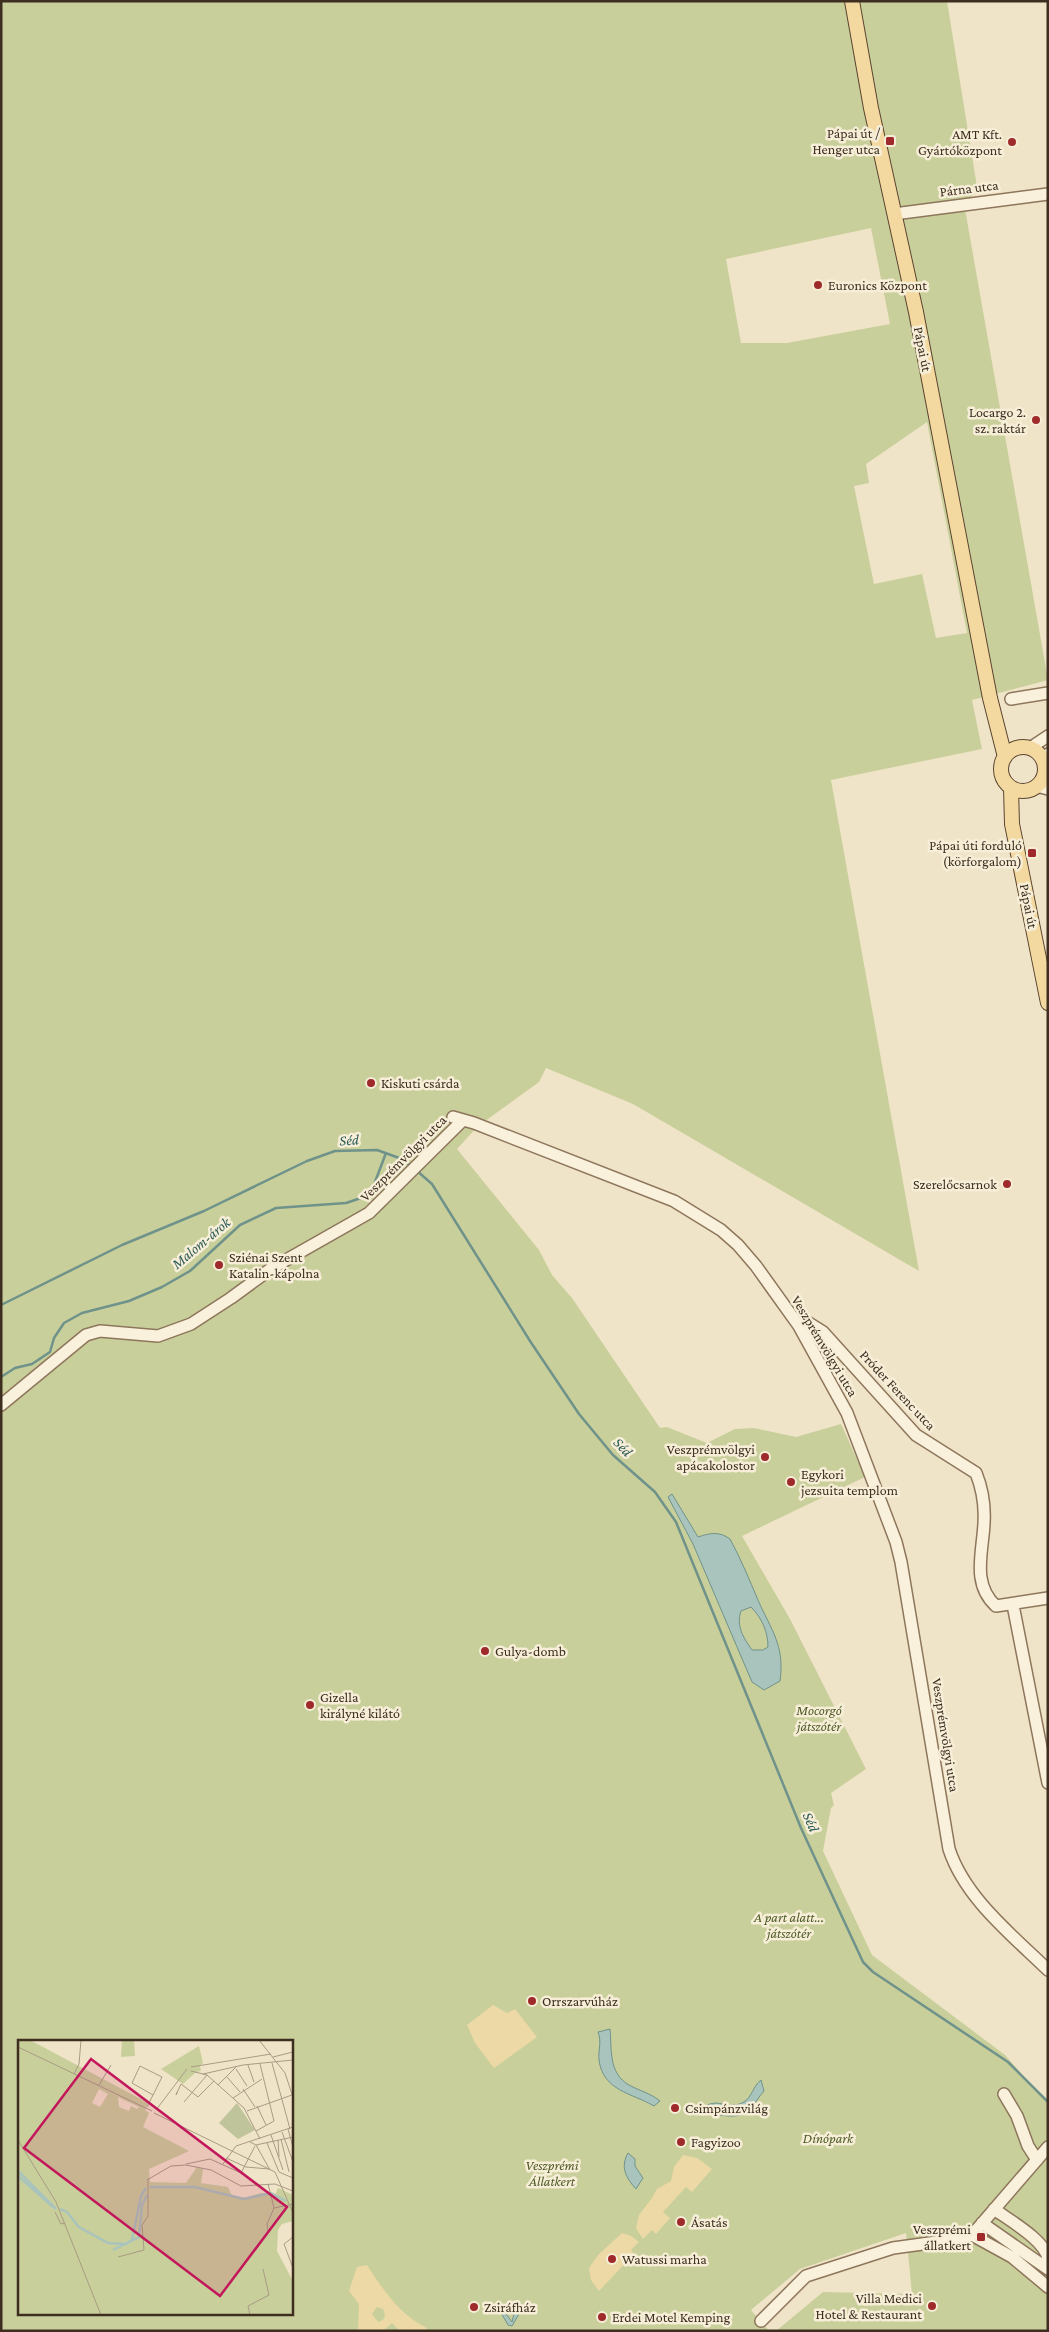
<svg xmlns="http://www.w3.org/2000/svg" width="1049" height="2332" font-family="'Crimson Pro',serif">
  <rect width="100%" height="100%" fill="#f0e4c8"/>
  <path fill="#c9cf9b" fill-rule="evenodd" d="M1,1H947L977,187L965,209L1048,680L972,700L982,749L831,780L919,1271L633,1104L546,1068L539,1082L477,1127L457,1149L539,1250L552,1275L572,1298L660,1428L667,1427L707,1443L735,1429L754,1428L796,1437L841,1424L865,1477L742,1536L790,1619L866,1769L831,1793L834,1805L831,1808L823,1851L872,1955L1005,2055L1048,2104V2331H776L823,2292L912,2294L906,2233L800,2269L751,2310L769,2331H1ZM871,228L890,324L787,343H741L726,259ZM927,422L967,633L936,638L922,574L874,584L854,486L869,483L866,464ZM19,2041H291V2313H19Z"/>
  <path fill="#ecd9a5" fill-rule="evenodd" d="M493,2005L507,2013L515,2009L537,2037L494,2068L475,2043L467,2025Z
    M683,2155L697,2158L712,2169L692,2192L686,2187L663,2212L670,2218L656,2234L652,2230L643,2239L636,2228L639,2215L652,2198L657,2189L671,2181L674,2167Z
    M622,2233L631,2236L639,2242L631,2250L634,2254L599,2291L591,2280L589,2268L598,2255Z
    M367,2265C383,2290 400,2315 427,2328L426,2331H400L392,2323L383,2331H358L359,2304L349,2291L357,2267ZM377,2307L383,2309L385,2315L383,2320L378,2322L372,2314Z"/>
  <path fill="#a9c4bc" stroke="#6f938a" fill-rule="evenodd" d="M672,1494L698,1537C710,1533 719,1531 730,1539C741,1559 749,1579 758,1600C771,1630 785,1645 780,1681L764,1690L752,1682L693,1544L668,1497ZM751,1607C762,1618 768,1632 768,1647L763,1650H752C743,1637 736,1626 741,1611Z
    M610,2029C612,2049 608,2073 629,2085C640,2091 650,2093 660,2101L654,2106C632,2093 603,2091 599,2060C598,2050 602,2042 598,2032Z
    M761,2080L764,2091C758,2097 755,2105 749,2110C735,2122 718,2112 702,2114L700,2107C705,2106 711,2103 716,2103C726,2104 733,2108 744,2102C752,2097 753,2086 761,2080Z
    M628,2153L635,2159V2166L643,2178L636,2189C626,2178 620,2167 628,2153Z
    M512,2304L516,2305L519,2314L512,2326L508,2325L500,2311ZM508,2308L515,2310L512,2322L504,2311Z"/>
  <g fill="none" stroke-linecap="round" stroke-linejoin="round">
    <path stroke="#6f938a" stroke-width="2.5" d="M416,1170L432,1184L530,1341L579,1414L613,1455L655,1492L676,1522L801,1828L863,1962L873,1972L1008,2062L1048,2102
      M1,1305L122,1245L204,1211L307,1161L335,1151L377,1150L402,1159L412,1167
      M1,1377L15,1368L32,1364L50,1352L54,1338L64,1323L82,1313L129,1301L162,1287L190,1271L240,1225L276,1208L346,1203L370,1195L386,1153"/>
    <defs>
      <path id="minor" d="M894,214L1048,194
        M1011,699L1048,693
        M1030,748L1048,736
        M1044,761L1048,754
        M1044,773L1048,776
        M1036,786L1048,789
        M453,1117L474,1123L674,1201L721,1230L738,1245L756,1266L799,1326L847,1413L896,1542L901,1562L949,1849C965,1898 1012,1935 1048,1970
        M799,1326L807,1322L823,1332L916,1435L976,1473C982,1488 985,1507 984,1523C983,1551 971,1584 996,1606L1048,1598
        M1,1405L86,1335L100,1331L158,1336L191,1324L231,1298L272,1268L369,1213L463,1120
        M1013,1605L1048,1783
        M1004,2094L1017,2116L1028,2146L1037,2160
        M994,2209C1009,2220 1046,2241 1048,2259
        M982,2223L1048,2269
        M972,2235L1012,2257L1048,2287
        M761,2321L806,2276L893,2248L959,2239L972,2235L1048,2147"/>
      <path id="major" d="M852,1L871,108L916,312L990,698L1005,757
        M1001 769a22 22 0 1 1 44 0a22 22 0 1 1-44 0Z
        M1011,788L1012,824L1048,1003"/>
    </defs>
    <use href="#minor" stroke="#8d765c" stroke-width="14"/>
    <use href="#major" stroke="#5b4430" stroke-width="16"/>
    <use href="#minor" stroke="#faf1dc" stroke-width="11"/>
    <use href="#major" stroke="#f3d9a0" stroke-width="14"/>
  </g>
  <g fill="#9e2a2b" stroke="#f7eed8" stroke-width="2">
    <rect x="885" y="136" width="10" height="10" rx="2.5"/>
    <circle cx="1012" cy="142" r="5"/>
    <circle cx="818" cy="285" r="5"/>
    <circle cx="1036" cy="420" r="5"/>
    <rect x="1027" y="848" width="10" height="10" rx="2.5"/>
    <circle cx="371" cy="1083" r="5"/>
    <circle cx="1007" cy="1184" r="5"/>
    <circle cx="219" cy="1265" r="5"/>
    <circle cx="765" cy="1457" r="5"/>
    <circle cx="791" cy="1482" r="5"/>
    <circle cx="485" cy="1651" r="5"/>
    <circle cx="310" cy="1705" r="5"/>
    <circle cx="532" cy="2001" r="5"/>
    <circle cx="675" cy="2108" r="5"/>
    <circle cx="681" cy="2142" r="5"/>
    <circle cx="681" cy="2222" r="5"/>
    <rect x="976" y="2232" width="10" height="10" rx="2.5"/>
    <circle cx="612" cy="2259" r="5"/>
    <circle cx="932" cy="2306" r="5"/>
    <circle cx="474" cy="2307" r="5"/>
    <circle cx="602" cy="2317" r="5"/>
  </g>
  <g text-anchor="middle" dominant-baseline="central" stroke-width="5" stroke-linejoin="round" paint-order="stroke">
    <g font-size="14" fill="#3d2e20" stroke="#f7eed8" text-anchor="start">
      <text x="880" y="133" text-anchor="end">Pápai út /<tspan x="880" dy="16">Henger utca</tspan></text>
      <text x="1002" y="134" text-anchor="end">AMT Kft.<tspan x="1002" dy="16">Gyártóközpont</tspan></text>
      <text x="828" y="285">Euronics Központ</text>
      <text x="1026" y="412" text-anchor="end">Locargo 2.<tspan x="1026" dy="16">sz. raktár</tspan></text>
      <text x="1022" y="845" text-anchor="end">Pápai úti forduló<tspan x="1022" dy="16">(körforgalom)</tspan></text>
      <text x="381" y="1083">Kiskuti csárda</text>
      <text x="997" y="1184" text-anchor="end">Szerelőcsarnok</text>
      <text x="229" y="1257">Sziénai Szent<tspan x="229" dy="16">Katalin-kápolna</tspan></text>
      <text x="755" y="1449" text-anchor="end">Veszprémvölgyi<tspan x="755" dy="16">apácakolostor</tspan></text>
      <text x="801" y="1474">Egykori<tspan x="801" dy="16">jezsuita templom</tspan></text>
      <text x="495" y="1651">Gulya-domb</text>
      <text x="320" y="1697">Gizella<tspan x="320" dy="16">királyné kilátó</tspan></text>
      <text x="542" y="2001">Orrszarvúház</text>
      <text x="685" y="2108">Csimpánzvilág</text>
      <text x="691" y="2142">Fagyizoo</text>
      <text x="691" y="2222">Ásatás</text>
      <text x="971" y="2229" text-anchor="end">Veszprémi<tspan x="971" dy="16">állatkert</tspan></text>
      <text x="622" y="2259">Watussi marha</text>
      <text x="922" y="2298" text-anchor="end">Villa Medici<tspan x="922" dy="16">Hotel &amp; Restaurant</tspan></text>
      <text x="484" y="2307">Zsiráfház</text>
      <text x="612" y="2317">Erdei Motel Kemping</text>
    </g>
    <g font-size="14" fill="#3d2e20" stroke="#f7eed8">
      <text transform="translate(969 188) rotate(-7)">Párna utca</text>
      <text transform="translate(923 349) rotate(79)">Pápai út</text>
      <text transform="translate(1029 906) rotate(79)">Pápai út</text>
      <text transform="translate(403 1158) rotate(-45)">Veszprémvölgyi utca</text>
      <text transform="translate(825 1346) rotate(59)">Veszprémvölgyi utca</text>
      <text transform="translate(898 1390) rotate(47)">Próder Ferenc utca</text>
      <text transform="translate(946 1735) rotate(81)">Veszprémvölgyi utca</text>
    </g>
    <g font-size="14" font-style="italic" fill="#4d5a26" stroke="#f7eed8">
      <text x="819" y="1710">Mocorgó<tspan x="819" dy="16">játszótér</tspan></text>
      <text x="789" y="1917">A part alatt...<tspan x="789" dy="16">játszótér</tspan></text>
      <text x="828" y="2138">Dínópark</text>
      <text x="552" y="2165">Veszprémi<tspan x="552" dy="16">Állatkert</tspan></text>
    </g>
    <g font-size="15" font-style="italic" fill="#2f5d5a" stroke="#f7eed8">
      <text transform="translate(349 1140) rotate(-3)">Séd</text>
      <text transform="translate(201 1243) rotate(-40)">Malom-árok</text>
      <text transform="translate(623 1447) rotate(46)">Séd</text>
      <text transform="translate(811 1822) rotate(67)">Séd</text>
    </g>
  </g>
  <g transform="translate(18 2040)">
    <rect width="275" height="275" fill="#f0e4c8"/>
    <path d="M0,0H12L130,63L127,70L131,73L125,87L171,111L131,129L132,142L168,143L179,127L185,129L183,143L210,147L214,156L226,158L243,153L257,155L260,148L275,155V181L264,184L260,190L259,211L275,241V275H0ZM81,49L90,54L82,67L74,63ZM100,57L121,67L119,69L113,66L111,71L101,67ZM104,0H116L117,16L103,17ZM181,6L185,23L182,26L183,31L178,32L165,44L143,29Z" fill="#c9cf9b" fill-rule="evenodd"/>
    <path d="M219,63L237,90L220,99L201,83Z" fill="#bfc49a"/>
    <path fill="none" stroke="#a9c4bc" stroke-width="2.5" d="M0,131L38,169M0,136L35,167M132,147H177L226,159L253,153L268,161M42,169L49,172L61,187L90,203L108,204L114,200L123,156L128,148M95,210L121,197L124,165L129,155"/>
    <path fill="none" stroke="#a89b85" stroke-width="1" d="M241,0L267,33L275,57M0,7L134,71M255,17L275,12M254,23L272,89M230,25L236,42M173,27L253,14M218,29L229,46M173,31L189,35L226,68L242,99M56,34L61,24L63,0M185,34L225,25L275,20M209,37L222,52M81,45L93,25M200,45L218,27M225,49L237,67M159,52L158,55L163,44L180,57L196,41M215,58L244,39M166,62L189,35M239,66L248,85M129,67L144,37L122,26L114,43L135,55M138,70L169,29M229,71L274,55M136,73L257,132L275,173M270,89L275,107M238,91L256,81L242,24M264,92L275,122M253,95L265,130M263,99L271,132M0,100L38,162L83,275M260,100L261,117M232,102L238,105L252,130M249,103L261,132M238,105L275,97M208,118L228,127L251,129M168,124L192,119L223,133L237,106M205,124L218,106L275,87M261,132L275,138M129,140L153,126L168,125L193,130L223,146L257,144L275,151M256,168L275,164M37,172L43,184L47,183M250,191L249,184L256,168L250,144M275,197L266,204L275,228M100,217L126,210L124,185L130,176V140M232,275L230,266L251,255L245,229"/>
    <path fill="#c2185b" fill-opacity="0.15" stroke="#c2185b" stroke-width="2.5" d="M73,19L269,167L202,256L6,108Z"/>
    <rect width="275" height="275" fill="none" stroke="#3d2e20" stroke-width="2.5"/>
  </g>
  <rect width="1049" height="2332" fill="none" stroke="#3d2e20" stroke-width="5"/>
</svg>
